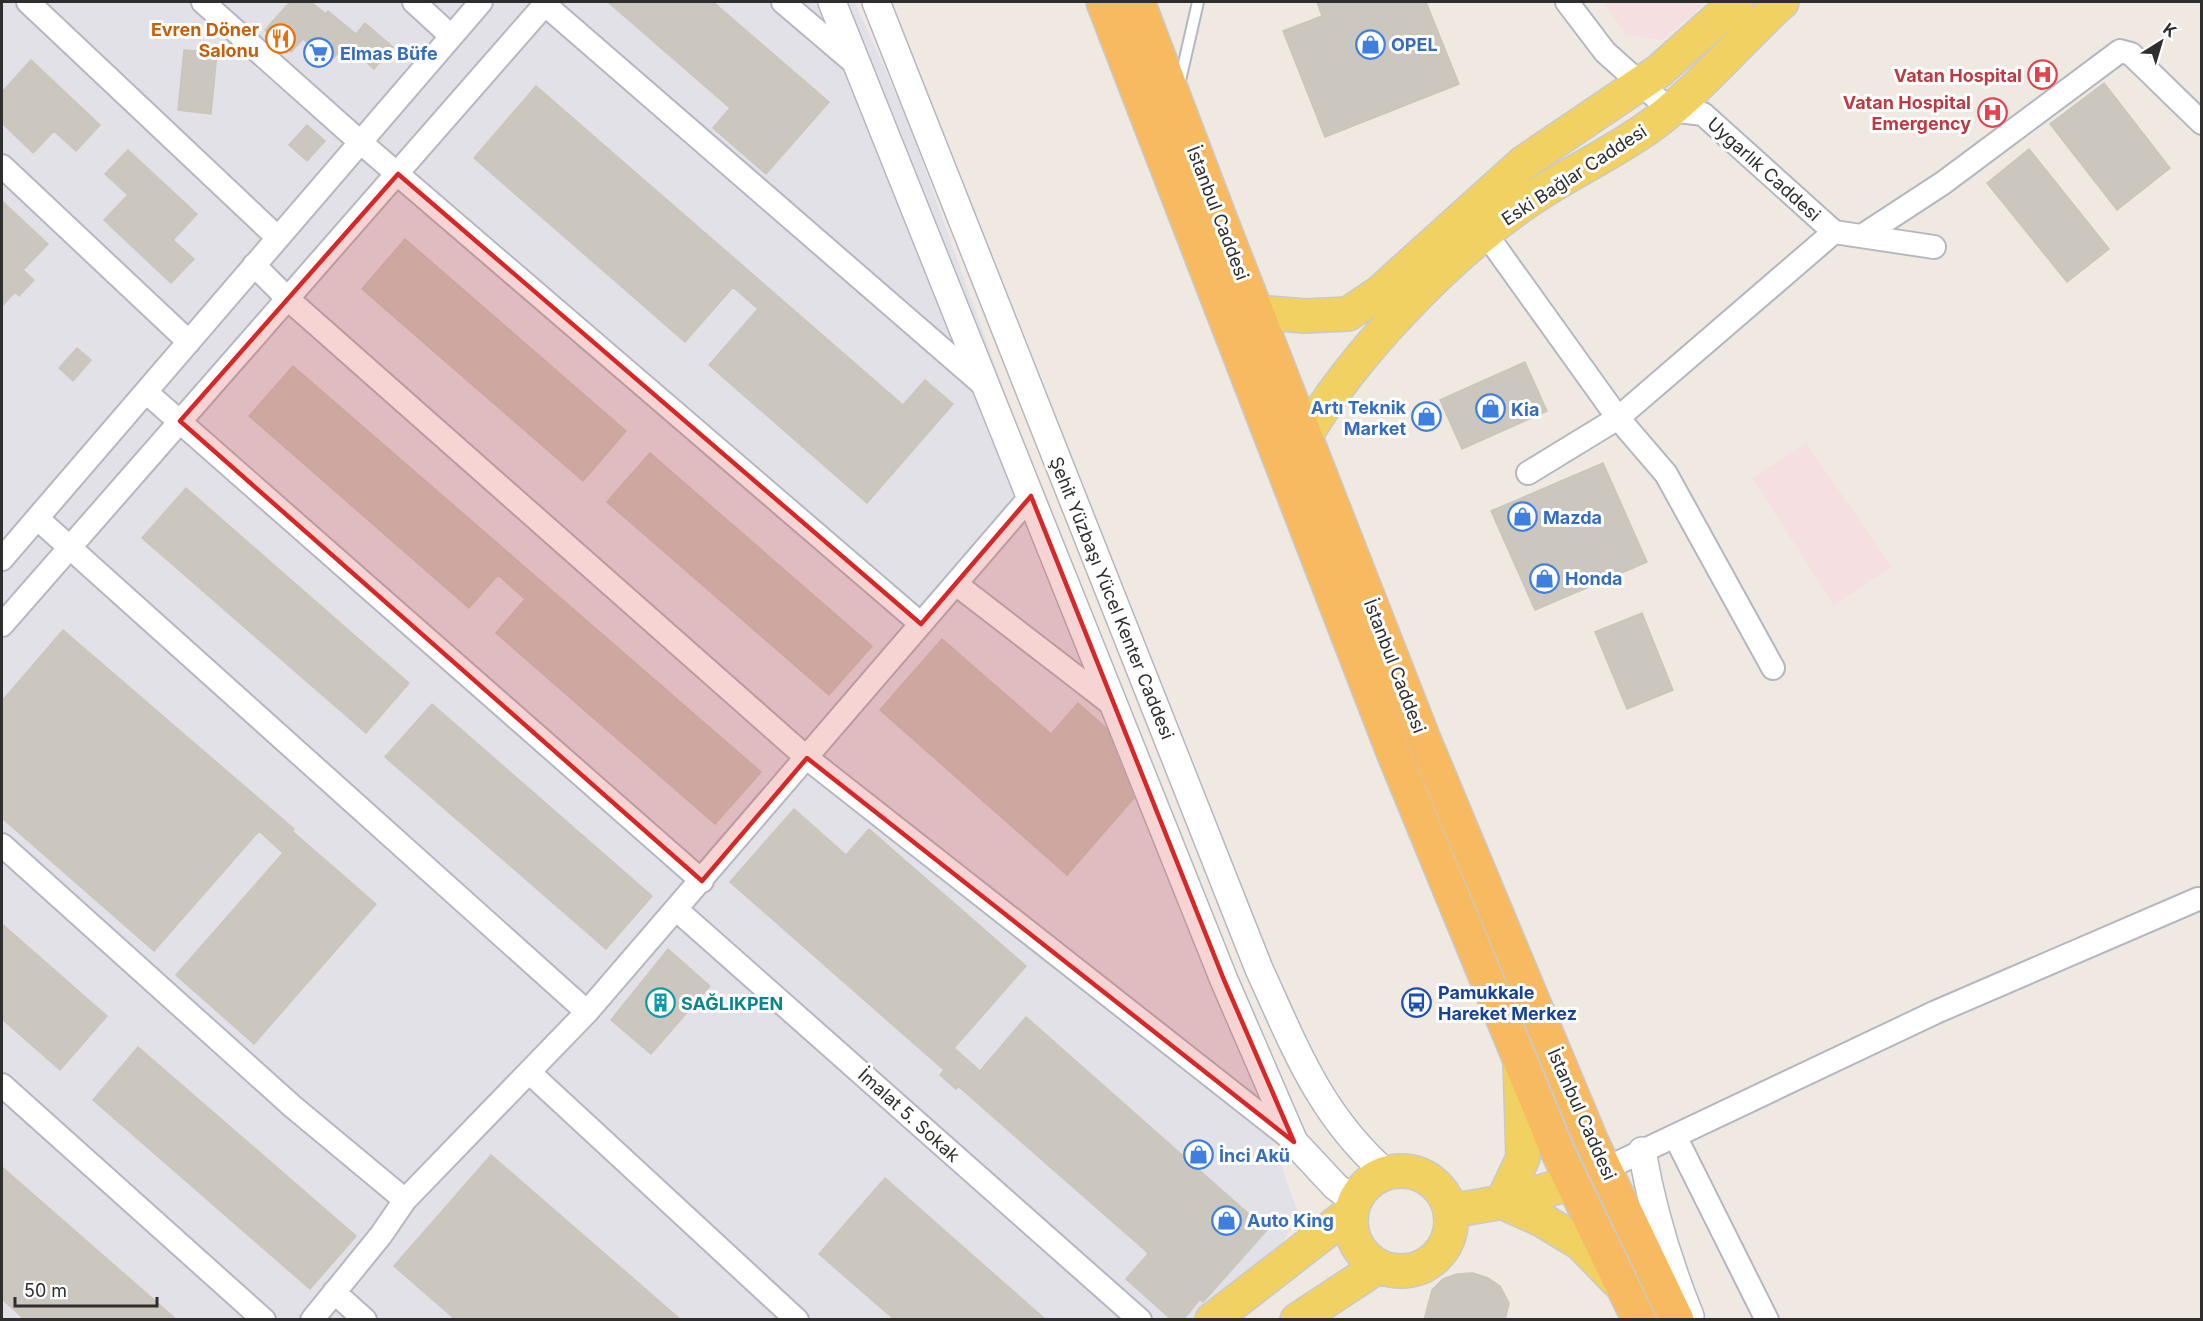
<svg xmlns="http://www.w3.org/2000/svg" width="2203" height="1321" font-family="Inter,sans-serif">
  <rect width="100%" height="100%" fill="#efe9e1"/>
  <path fill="#e3e1e8" d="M2,2H855L907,119L1299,1215L1271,1261L1223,1320H2Z"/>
  <path fill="#f5dfe0" d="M1603,2H1706L1663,40L1626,35Z
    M1806,443L1892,567L1834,605L1752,478Z"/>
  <path fill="#cbc7bf" stroke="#cbc5ba" stroke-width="1.5" d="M290,2H311L326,14L328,11L356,34L365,23L393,47L374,69L346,44L330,62L303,39L291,52L265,30Z
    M608,2H713L829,102L766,174L713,128L730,108Z
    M1317,2H1426L1459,84L1325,137L1283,31L1322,16Z
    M184,50L217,53L211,114L178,110Z
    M31,60L100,125L76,151L54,131L33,153L2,123V92Z
    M2104,83L2170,168L2117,210L2050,124Z
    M536,86L903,405L925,380L953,404L867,503L709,365L758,309L733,287L685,342L474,158Z
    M307,125L325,141L307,161L289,145Z
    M2029,149L2109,249L2067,282L1987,183Z
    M128,150L197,214L173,240L194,259L171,283L104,220L128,195L105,174Z
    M2,201L48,244L23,270L34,280L19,296L15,292L2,306Z
    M405,239L626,431L583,481L362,289Z
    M77,348L91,360L73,381L59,368Z
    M1525,362L1547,411L1462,449L1440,400Z
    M293,366L761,772L715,824L496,633L525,599L498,575L469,608L249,416Z
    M650,453L872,646L829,695L607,502Z
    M1603,463L1647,562L1535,610L1491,511Z
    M186,488L409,683L366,733L142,538Z
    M1642,613L1673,690L1627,709L1595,632Z
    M63,630L294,829L292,831L376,904L254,1044L176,975L283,853L259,831L154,951L2,818V701Z
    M942,639L1051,734L1078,703L1106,728L1134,798L1067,875L880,710Z
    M432,704L652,896L606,949L385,757Z
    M794,809L846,855L869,829L1026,966L954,1048L980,1071L1026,1017L1267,1230L1203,1302L1200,1299L1183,1320H1172L1126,1279L1148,1254L1147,1252L958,1086L956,1089L940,1075L944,1070L730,882Z
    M2,924L107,1016L60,1070L2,1019Z
    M668,949L710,986L651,1054L611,1020Z
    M138,1047L356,1236L310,1289L93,1100Z
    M491,1155L681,1320H456L394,1266Z
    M2,1167L177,1320H25L2,1299Z
    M885,1178L1046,1320H895L819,1254Z
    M1473,1273L1488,1278L1500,1286L1509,1303L1505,1320H1424L1432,1290L1443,1279L1457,1274Z"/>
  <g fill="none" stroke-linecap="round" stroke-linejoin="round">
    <defs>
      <path id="service" d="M1179,85L1198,2"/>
      <path id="minor" d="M28,2L277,237
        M203,2L359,141L921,624
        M414,2L451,36
        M542,2L987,388
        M783,2L857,65
        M1567,2L1605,52L1670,110L1703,114L1834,232L1934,247
        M2,166L189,342
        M1486,234L1618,418L1666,474L1773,668
        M1862,236L1943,183L2120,51L2131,54L2202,123
        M254,265L288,299L807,758L1294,1141
        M146,392L702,881
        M1528,473L1618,418L1834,232
        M38,519L587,1012
        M2,559L481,2
        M956,584L1114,706
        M2,625L547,2
        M2,845L292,1106L405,1200L587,1012L1031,496
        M677,910L1140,1320
        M530,1073L797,1320
        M2,1085L264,1320
        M1675,1136L1767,1320
        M1605,1169L1936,1012L2198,899
        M334,1292L365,1320
        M312,1320L381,1235L405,1200"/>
      <path id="tertiary" d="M832,2L1224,980L1294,1142L1336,1187L1355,1201
        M876,2L1259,969C1295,1047 1319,1114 1386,1173
        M1642,1151C1652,1208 1668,1262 1690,1316"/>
      <path id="primary" d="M1256,312L1305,316L1348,314L1379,293L1523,163L1659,71L1736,2
        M1305,437C1351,357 1445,259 1522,205C1561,177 1606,157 1646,129C1694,96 1738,42 1782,2
        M1351 1221a50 50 0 1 1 100 0a50 50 0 1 1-100 0Z
        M1502,1202L1542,1220L1580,1243L1618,1282
        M1502,1202L1523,1158L1520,1061
        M1451,1211L1502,1202L1573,1183
        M1212,1320L1351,1212
        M1297,1320L1379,1266"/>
      <path id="trunk" d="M1103,2L1393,752L1559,1155L1639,1320
        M1138,2L1223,226L1423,737L1591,1140L1677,1320"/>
    </defs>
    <use href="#service" stroke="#b4b7c1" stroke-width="14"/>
    <use href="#minor" stroke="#b4b7c1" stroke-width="26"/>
    <use href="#tertiary" stroke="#b4b7c1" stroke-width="30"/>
    <use href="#primary" stroke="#c9c9c9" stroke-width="36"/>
    <use href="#trunk" stroke="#c9c9c9" stroke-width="36"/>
    <use href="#service" stroke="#fff" stroke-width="10"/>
    <use href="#minor" stroke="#fff" stroke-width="22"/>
    <use href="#tertiary" stroke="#fff" stroke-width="27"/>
    <use href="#primary" stroke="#f2d163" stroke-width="33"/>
    <use href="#trunk" stroke="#f8ba60" stroke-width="33"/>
  </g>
  <path fill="#d62828" fill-opacity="0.2" stroke="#d62828" stroke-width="4.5" stroke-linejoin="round" d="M398,174L921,624L1031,496L1224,980L1294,1142L807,758L702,881L180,421Z"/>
  <defs>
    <symbol id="restaurant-ring" viewBox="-11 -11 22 22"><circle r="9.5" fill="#fff" stroke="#e8710a" stroke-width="1.5"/><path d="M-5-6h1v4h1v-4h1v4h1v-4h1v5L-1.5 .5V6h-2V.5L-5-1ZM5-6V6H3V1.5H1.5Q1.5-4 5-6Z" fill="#e8710a"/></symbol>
    <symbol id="shop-ring" viewBox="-11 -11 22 22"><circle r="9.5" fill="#fff" stroke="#3f7fe0" stroke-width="1.5"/><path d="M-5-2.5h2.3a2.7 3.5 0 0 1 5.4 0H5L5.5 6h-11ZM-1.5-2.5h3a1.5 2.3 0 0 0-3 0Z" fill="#3f7fe0"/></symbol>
    <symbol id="supermarket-ring" viewBox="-11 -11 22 22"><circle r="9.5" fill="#fff" stroke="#3f7fe0" stroke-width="1.5"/><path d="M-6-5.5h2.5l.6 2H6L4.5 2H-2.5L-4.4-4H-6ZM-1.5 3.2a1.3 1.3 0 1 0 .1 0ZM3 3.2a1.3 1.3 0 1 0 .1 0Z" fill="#3f7fe0"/></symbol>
    <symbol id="hospital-ring" viewBox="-11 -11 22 22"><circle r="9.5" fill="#fff" stroke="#e0444e" stroke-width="1.5"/><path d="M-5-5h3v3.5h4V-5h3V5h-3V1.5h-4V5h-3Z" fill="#e0444e"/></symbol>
    <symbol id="bus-ring" viewBox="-11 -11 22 22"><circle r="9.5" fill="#fff" stroke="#1a4fb4" stroke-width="1.5"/><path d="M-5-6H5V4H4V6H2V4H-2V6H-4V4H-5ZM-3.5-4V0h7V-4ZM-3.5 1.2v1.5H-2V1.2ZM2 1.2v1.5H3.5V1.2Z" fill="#1a4fb4"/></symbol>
    <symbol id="building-ring" viewBox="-11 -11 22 22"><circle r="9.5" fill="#fff" stroke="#0f9aa8" stroke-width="1.5"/><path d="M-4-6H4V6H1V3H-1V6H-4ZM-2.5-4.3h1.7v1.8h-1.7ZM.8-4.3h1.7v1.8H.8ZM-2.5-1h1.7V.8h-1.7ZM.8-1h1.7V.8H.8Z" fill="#0f9aa8"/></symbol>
  </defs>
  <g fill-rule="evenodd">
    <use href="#restaurant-ring" x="264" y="22" width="33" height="33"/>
    <use href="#shop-ring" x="1354" y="28" width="33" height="33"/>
    <use href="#supermarket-ring" x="302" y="36" width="33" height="33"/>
    <use href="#hospital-ring" x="2026" y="58" width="33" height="33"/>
    <use href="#hospital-ring" x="1976" y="96" width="33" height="33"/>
    <use href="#shop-ring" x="1474" y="392" width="33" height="33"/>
    <use href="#shop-ring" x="1410" y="400" width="33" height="33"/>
    <use href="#shop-ring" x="1506" y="500" width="33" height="33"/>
    <use href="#shop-ring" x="1528" y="562" width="33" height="33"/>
    <use href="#bus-ring" x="1400" y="986" width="33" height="33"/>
    <use href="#building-ring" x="644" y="986" width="33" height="33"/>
    <use href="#shop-ring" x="1182" y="1138" width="33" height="33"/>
    <use href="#shop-ring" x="1210" y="1204" width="33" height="33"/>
  </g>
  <g text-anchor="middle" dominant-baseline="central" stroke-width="6" stroke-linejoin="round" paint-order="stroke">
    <g font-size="18" font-weight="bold" fill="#c56008" stroke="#fff" text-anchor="end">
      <text x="259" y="29">Evren Döner<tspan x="259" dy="21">Salonu</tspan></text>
    </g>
    <g font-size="18" font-weight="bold" fill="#366cbe" stroke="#fff" text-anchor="start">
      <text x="1391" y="44">OPEL</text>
      <text x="340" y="53">Elmas Büfe</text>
      <text x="1406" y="407" text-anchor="end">Artı Teknik<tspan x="1406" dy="21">Market</tspan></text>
      <text x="1511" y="409">Kia</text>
      <text x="1543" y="517">Mazda</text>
      <text x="1565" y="578">Honda</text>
      <text x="1219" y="1155">İnci Akü</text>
      <text x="1247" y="1220">Auto King</text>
    </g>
    <g font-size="18" font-weight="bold" fill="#be3a42" stroke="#fff" text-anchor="end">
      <text x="2022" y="75">Vatan Hospital</text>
      <text x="1971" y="102">Vatan Hospital<tspan x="1971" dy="21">Emergency</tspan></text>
    </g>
    <g font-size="18" fill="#2e2e2e" stroke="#fff">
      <text transform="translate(1764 169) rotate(42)">Uygarlık Caddesi</text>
      <text transform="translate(1574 175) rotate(-33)">Eski Bağlar Caddesi</text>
      <text transform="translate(1218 213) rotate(69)">İstanbul Caddesi</text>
      <text transform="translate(1112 598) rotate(68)">Şehit Yüzbaşı Yücel Kenter Caddesi</text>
      <text transform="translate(1395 666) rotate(69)">İstanbul Caddesi</text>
      <text transform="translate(1582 1114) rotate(66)">İstanbul Caddesi</text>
      <text transform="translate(909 1115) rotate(42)">İmalat 5. Sokak</text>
    </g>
    <g font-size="18" font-weight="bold" fill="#164399" stroke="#fff" text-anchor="start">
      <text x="1438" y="992">Pamukkale<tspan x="1438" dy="21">Hareket Merkez</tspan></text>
    </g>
    <g font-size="18" font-weight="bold" fill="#0d838f" stroke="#fff" text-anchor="start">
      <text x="681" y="1003">SAĞLIKPEN</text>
    </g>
  </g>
  <rect width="2203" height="1321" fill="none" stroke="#2e2e2e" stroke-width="6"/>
  <g transform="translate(2161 42) rotate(37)" stroke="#ffffff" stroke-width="4.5" paint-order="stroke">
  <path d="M0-4.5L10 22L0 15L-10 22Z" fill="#2e2e2e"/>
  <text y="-9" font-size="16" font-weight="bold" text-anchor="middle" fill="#2e2e2e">K</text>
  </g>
  <path d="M15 1297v9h142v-9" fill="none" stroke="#2e2e2e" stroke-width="3"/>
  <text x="24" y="1297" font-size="18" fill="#2e2e2e" stroke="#ffffff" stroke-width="4.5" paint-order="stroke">50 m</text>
</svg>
